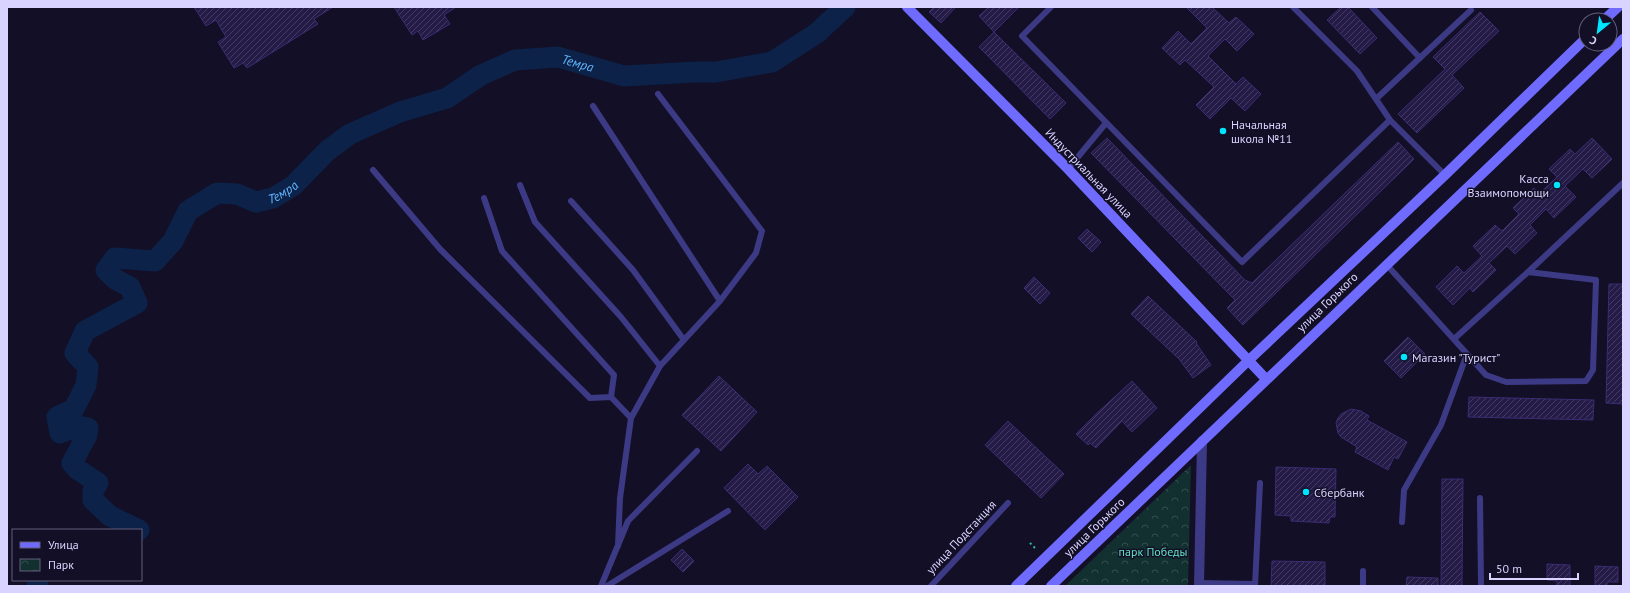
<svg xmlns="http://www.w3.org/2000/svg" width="1630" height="593" font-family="'PT Sans',sans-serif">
  <defs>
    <pattern id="park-crowns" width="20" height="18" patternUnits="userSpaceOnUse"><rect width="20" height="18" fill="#12302f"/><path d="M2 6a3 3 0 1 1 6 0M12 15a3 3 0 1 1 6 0" fill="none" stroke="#344d4e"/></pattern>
    <pattern id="building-hatch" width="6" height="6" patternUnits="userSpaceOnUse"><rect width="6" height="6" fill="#241b47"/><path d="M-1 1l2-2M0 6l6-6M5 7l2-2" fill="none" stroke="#433b63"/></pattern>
  </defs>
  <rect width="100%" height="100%" fill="#130f26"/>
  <path fill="url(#park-crowns)" d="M1191,465L1188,586H1065Z"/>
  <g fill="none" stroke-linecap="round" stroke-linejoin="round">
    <g stroke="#0c2248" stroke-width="21">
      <path id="s1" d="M139,530L110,516L93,500V491L98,483L77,469L72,463L87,435L88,428L77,426L60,433L57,417L74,409L86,385L88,367L75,353L85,331L137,303L130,287L115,279L106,270L115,258L155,261L173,241L188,211L217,193L237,194L256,202L273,198L293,186L327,151L350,134L400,112L447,98L481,75L515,60L558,57L624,76L696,72H716L772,62L817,33L845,7"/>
      <path d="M37,586L38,580"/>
    </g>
  </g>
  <path fill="url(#building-hatch)" stroke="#3b2d73" d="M194,7H333L314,19L318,24L247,68L243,63L234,68L218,42L226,37L216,20L206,26Z
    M394,7H456L444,15L450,24L423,40L418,31L412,35Z
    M934,7H956L941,23L929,12Z
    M989,7H1019L994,32L979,16Z
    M1186,7H1212L1229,23L1236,17L1254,34L1237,51L1225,39L1208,56L1236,84L1243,77L1261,94L1245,111L1231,98L1210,119L1196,105L1214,87L1185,60L1180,65L1162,48L1178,31L1191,44L1207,28Z
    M1341,7H1348L1377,38L1360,54L1327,20Z
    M1480,12L1499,31L1452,75L1464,88L1417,133L1398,114L1445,69L1433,57Z
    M994,32L1066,103L1050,119L979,47Z
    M1107,138L1245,280L1252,283L1398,142L1414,159L1243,325L1227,308L1235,300L1091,153Z
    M1592,138L1612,159L1592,178L1583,169L1565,186L1576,197L1554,218L1546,209L1530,225L1537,233L1515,254L1507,246L1489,263L1496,270L1473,292L1470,288L1453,305L1436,287L1457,266L1464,273L1482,256L1473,246L1495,225L1502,231L1519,214L1513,208L1534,188L1539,194L1557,177L1549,169L1570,149L1575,154Z
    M1087,229L1101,242L1092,252L1078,238Z
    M1034,277L1050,293L1040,304L1024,288Z
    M1609,284H1623V404L1606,403Z
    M1148,296L1197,342L1196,343L1211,365L1193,378L1179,359L1131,314Z
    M1408,337L1425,354L1401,378L1384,361Z
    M719,376L757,412L721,451L682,415Z
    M1132,381L1157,408L1132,432L1122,421L1096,448L1090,443L1088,445L1076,434L1096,414Z
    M1469,397L1594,400L1593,420L1468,417Z
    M1351,409L1361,411L1369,416L1367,420L1407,442L1398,459L1394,457L1388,470L1355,452L1357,447L1341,437L1338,433L1336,423L1338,418L1341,414Z
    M1008,421L1064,474L1041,498L985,445Z
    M748,464L758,474L767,466L798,497L765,530L724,488Z
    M1276,467L1336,469L1335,517H1330L1329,523L1291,521V516L1275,515Z
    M1442,479H1463L1462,586H1441Z
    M682,549L694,561L683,572L671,560Z
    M1272,561L1325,562V586H1271Z
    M1547,564L1570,565V586H1557V581L1547,580Z
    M1595,566L1618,567V582H1607V586H1595Z
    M1407,577L1438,578V586H1406Z"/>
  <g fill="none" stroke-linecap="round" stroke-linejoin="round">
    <path stroke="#2fb8b0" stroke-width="2" stroke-dasharray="2 3" stroke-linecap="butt" d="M1030,543L1037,550"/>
    <path stroke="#3d3a85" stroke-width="6" d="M1051,7L1022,36L1242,262L1390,120
      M1293,7L1357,71L1390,120L1445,175
      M1372,7L1420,58
      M1376,99L1471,10
      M593,106L720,301
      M1068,169L1106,123
      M373,170L440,249L590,398L611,397L631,418
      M520,185L535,222L621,317L660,366
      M484,198L502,251L614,375L611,397
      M571,201L633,270L684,340
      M1386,264L1486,375L1506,382L1586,381L1593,370L1596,280L1528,272L1623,183
      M1454,339L1528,272
      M1480,498L1481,586
      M1402,522L1404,490L1441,425L1467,354
      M618,546L620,498L631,418L660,366L720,301L756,253L762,231L658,94
      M1363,571V586
      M1199,583L1255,584
      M601,586L628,521L697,451
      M607,586L728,511
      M931,586L1008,503
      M1255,586L1260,483"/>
    <path stroke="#3d3a85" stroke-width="10" d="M1199,586L1202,441"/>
    <path stroke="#6f6bff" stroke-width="10" d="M907,7L1068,169L1266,379
      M1604,20L1618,7
      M1016,586L1249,360L1445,175L1586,38
      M1051,586L1623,39"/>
  </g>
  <g fill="#00e5ff" stroke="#130f26" stroke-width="1.5">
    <circle cx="1223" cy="131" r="4"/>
    <circle cx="1557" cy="185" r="4"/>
    <circle cx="1404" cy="357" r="4"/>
    <circle cx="1306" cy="492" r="4"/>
  </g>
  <g text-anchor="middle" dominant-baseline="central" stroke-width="3" stroke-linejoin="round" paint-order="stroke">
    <g font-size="12" fill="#d9d4ff" stroke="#130f26" text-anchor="start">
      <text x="1231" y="124">Начальная<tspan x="1231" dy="14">школа №11</tspan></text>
      <text x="1549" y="178" text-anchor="end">Касса<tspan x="1549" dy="14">Взаимопомощи</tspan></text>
      <text x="1412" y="357">Магазин "Турист"</text>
      <text x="1314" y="492">Сбербанк</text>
    </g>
    <g font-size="12" fill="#d9d4ff" stroke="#130f26">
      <text transform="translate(1089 173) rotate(46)">Индустриальная улица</text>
      <text transform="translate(1327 302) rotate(-44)">улица Горького</text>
      <text transform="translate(1094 527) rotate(-44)">улица Горького</text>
      <text transform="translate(961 537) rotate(-47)">улица Подстанция</text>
    </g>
    <g font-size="12" fill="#5fe0c0" stroke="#130f26">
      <text x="1153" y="551">парк Победы</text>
    </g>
    <g font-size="13" font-style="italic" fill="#62b6ff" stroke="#130f26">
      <text stroke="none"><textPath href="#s1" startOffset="959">Темра</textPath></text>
      <text stroke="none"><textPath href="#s1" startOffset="624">Темра</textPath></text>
    </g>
  </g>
  <rect width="1630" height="593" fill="none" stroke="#d9d4ff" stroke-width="16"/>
  <rect x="12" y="529" width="130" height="52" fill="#130f26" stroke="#625e7d"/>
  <rect x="20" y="542" width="20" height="6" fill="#6f6bff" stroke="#625e7d"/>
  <text x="48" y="549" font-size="12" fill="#d9d4ff">Улица</text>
  <rect x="20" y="559" width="20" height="12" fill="url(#park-crowns)" stroke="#625e7d"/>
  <text x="48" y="569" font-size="12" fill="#d9d4ff">Парк</text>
  <g transform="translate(1598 32) rotate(209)"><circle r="19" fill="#130f26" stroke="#625e7d"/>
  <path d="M0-3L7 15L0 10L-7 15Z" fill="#00e5ff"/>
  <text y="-6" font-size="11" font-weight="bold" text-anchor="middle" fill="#d9d4ff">С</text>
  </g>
  <path d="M1490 573v6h88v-6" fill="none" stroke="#d9d4ff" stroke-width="2"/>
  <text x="1496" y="573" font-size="12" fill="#d9d4ff" stroke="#130f26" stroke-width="3" paint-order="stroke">50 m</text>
</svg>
